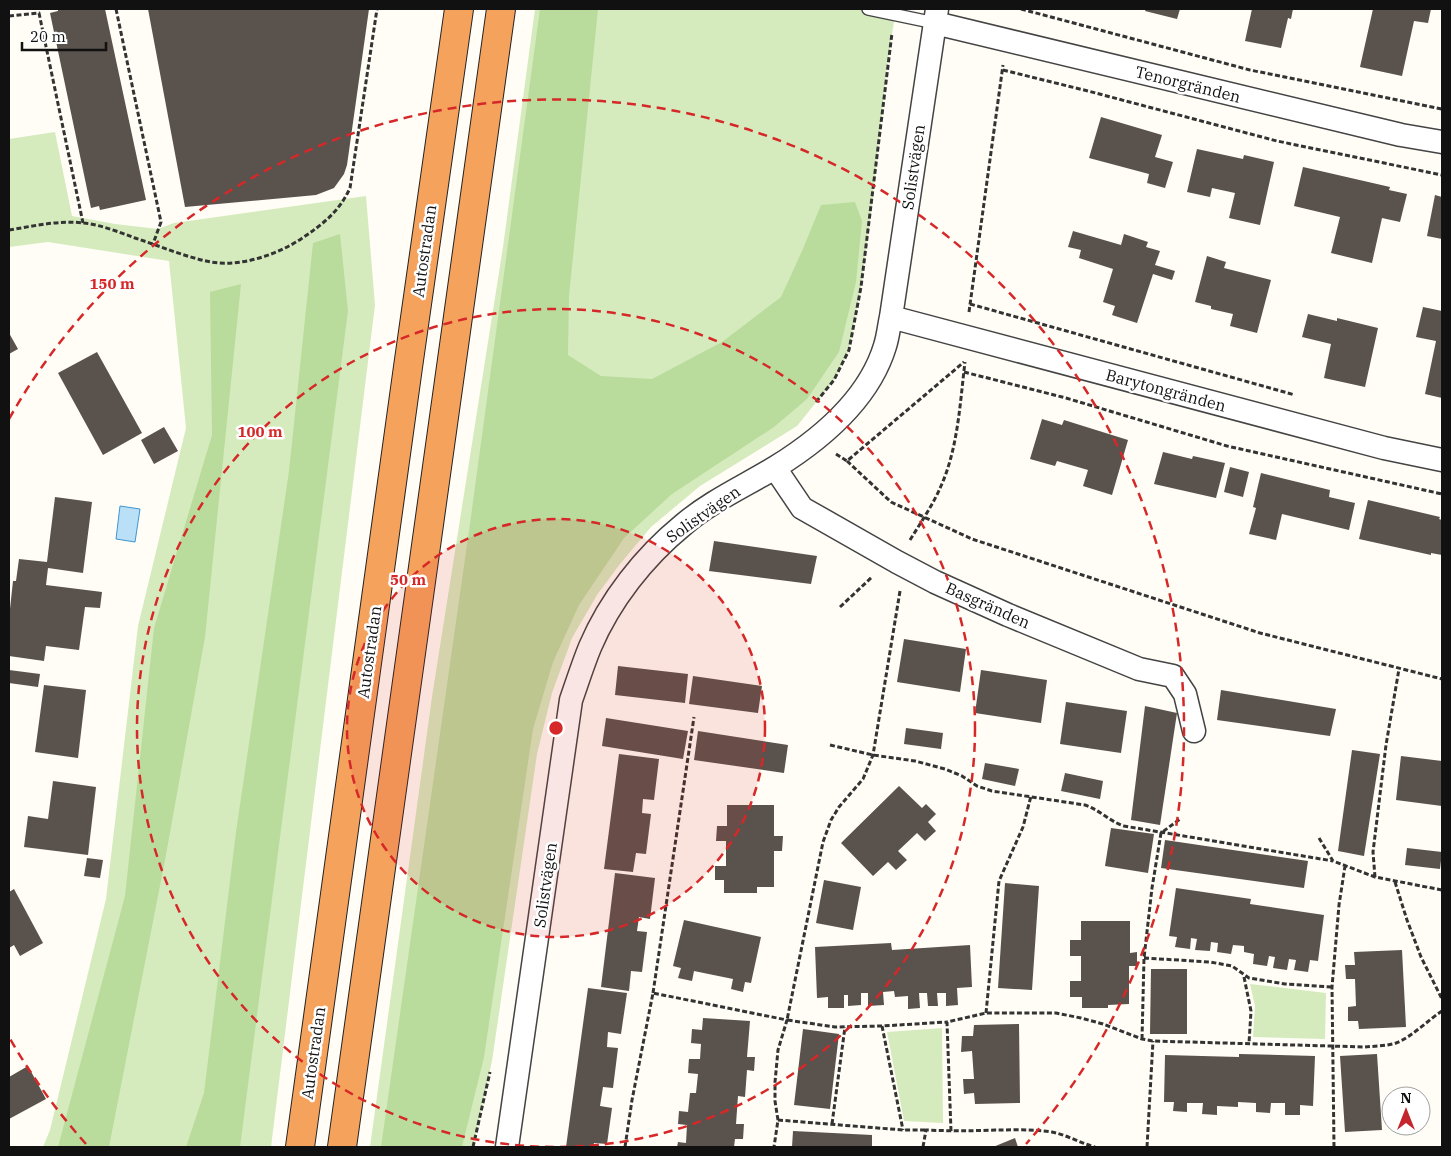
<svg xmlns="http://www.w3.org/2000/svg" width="1451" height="1156" font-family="'IBM Plex Serif',serif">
  <rect width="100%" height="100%" fill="#fffdf5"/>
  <path fill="#d5ebbd" d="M535,9H896L887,66L872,205L861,287L849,350L834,380L797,426L700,486L651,527L620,564L597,595L572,638L552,693L537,754L492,1061L473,1147H370L432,697L503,247Z
    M55,132L72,216L115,224L158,229L174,223L366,196L375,305L271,1147H43L50,1130L106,899L138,626L186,428L169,261L48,242L9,247V139Z
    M1250,984L1326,993L1325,1039L1253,1037L1255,1006Z
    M942,1028L943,1123L904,1121L887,1032Z"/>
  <path fill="#b9dc9c" d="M540,9H598L569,296L568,355L601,376L652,379L722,342L781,297L802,251L821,205L855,202L862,221L856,282L839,352L807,399L774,427L672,494L624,538L579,605L553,662L533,729L484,1057L462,1147H381L469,531Z
    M340,234L348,311L240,1147H186L204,1093L236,832L289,471L313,243Z
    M241,284L205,637L166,855L109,1147H58L125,896L154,628L212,435L210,292Z"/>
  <path fill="#b9e0f7" stroke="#3f96cf" d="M120,506L140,509L135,542L116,539Z"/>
  <path fill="#5a524d" d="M58,9H105L146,200L100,210L99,206L91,208L50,13L58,11Z
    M148,9H369L347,165L344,174L334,188L316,195L185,207Z
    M1146,9H1180L1177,19L1145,11Z
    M1252,9H1293L1291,19L1288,18L1281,48L1245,41Z
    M1373,9H1431L1428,23L1414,21L1402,76L1360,67Z
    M1101,117L1162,135L1155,157L1173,162L1165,188L1147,183L1149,174L1089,158Z
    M1197,149L1243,159L1244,155L1274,162L1260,225L1229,218L1235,193L1212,188L1210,197L1187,192Z
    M1303,167L1390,187L1389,190L1407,194L1400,222L1382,218L1372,263L1331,253L1340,217L1294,206Z
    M1435,195L1442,197V239L1427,236Z
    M1073,231L1121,245L1124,234L1148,242L1146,247L1160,251L1155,265L1175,271L1172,280L1153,274L1137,323L1112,315L1115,306L1103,302L1113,269L1079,258L1081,250L1068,247Z
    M1207,256L1226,262L1224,268L1271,280L1257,333L1230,326L1233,314L1211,309V306L1195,302Z
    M1423,307L1442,311V398L1425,394L1436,341L1416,337Z
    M1308,314L1337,321V318L1378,328L1365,387L1324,378L1331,344L1302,337Z
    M9,333L18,349L9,354Z
    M97,352L142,433L103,455L58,373Z
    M1042,419L1062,425L1064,420L1128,440L1112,495L1083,486L1088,470L1057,461L1055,466L1030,459Z
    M164,427L178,451L154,464L141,440Z
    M1163,452L1192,459L1193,456L1225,463L1216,498L1154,484Z
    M1230,467L1249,472L1243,497L1224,492Z
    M1261,473L1330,490L1329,497L1355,503L1349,530L1282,514L1276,540L1249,534L1256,508L1253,507Z
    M55,497L92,502L83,573L48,568L46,585L102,592L100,608L85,607L79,650L46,646L44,661L9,656V618L13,581H16L19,559L47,562Z
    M1368,500L1440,517L1439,519L1442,520V555L1431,553V555L1359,539Z
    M714,541L817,556L811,584L709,571Z
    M904,639L966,649L960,692L897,682Z
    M618,666L688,674L685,703L615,695Z
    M9,670L40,674L38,687L9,683Z
    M981,670L1047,680L1041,723L975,713Z
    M693,676L762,686L758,713L689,704Z
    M44,685L86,690L78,758L35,752Z
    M1221,690L1336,709L1330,736L1217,720Z
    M1066,702L1127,711L1121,753L1060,744Z
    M1145,706L1177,713L1160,825L1131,820Z
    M606,718L688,731L683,759L602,746Z
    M906,728L943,733L941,749L904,744Z
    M698,731L788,745L784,773L694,760Z
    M1352,750L1380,754L1364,856L1338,851Z
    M619,754L659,759L654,800L643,799L642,813L651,814L646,854L636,853L633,872L604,869Z
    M1401,756L1442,761V806L1396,800Z
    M985,763L1019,769L1015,786L982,779Z
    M1065,773L1103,781L1100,799L1061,791Z
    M53,781L96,787L88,855L24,847L28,816L48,819Z
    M899,786L922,808L926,804L936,814L928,822L936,831L925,841L917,833L898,851L907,860L896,870L888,862L873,876L841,843Z
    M727,805H774V836H783L782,851H774V887H757V893H724V880H715V866H726V841H716L717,826H727Z
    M1111,828L1154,834L1148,873L1105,866Z
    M1165,840L1308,861L1304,888L1161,868Z
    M1407,848L1442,852L1440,869L1405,865Z
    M87,858L103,860L100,878L84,876Z
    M615,873L655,878L650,919L639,917L637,931L647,932L642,972L631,971L629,991L601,987Z
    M824,880L861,887L853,930L816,923Z
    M1005,883L1039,886L1032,990L998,988Z
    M1176,888L1251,899L1250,904L1324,915L1318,961L1310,960L1308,972L1294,970L1296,960L1289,959L1287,970L1273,968L1275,957L1269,956L1267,966L1253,964L1254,954L1244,952V946L1233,945L1231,954L1217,952L1218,943L1211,942L1210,951L1195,950L1197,939L1191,938L1190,949L1175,947L1177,937L1169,936Z
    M14,889L43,943L20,956L14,945L9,948V892Z
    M684,920L761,937L751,983L745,982L743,992L731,989L733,979L694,971L692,981L678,978L681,968L673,966Z
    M1081,921H1130V953L1137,952V966H1129V1004L1108,1005V1008H1082V997H1070V981H1081V956H1070V940H1081Z
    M891,943L892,950L970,945L972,987L957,988L958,1005L946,1006V993H937L938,1006H928L927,993H919L920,1008L908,1009V996L895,997L894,991L883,992L884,1005L868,1006V993H861V1005L848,1006V995H844V1008H828V997L817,998L815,947Z
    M1402,950L1406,1027L1359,1029L1358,1021H1348V1007L1356,1006L1355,979H1346L1345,965H1355L1354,952Z
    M1151,969H1187V1034H1150Z
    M588,988L627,993L621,1034L608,1032L607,1047L618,1048L613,1088L603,1087L600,1106L612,1108L607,1144L594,1143L593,1147H566Z
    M703,1018L750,1021L747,1057H755L754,1071L747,1070L745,1097L738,1096L736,1124H744L743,1139H735L734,1147H677L678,1142L686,1143L687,1125L678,1124L679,1111L688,1112L690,1093H696L698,1074L688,1073L689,1059H700L701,1044L691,1043L692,1029L702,1030Z
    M1019,1024L1020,1103L975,1104L974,1093L964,1094L963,1079H974L972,1051L961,1052L962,1036H973L974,1025Z
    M803,1029L839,1034L830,1109L794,1105Z
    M1239,1054L1315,1056L1313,1106L1300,1105V1115H1285V1103H1271L1270,1113L1256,1112V1103L1238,1102V1107L1217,1106V1115L1202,1114L1203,1103H1187V1112L1173,1111L1174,1102H1164L1165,1055L1239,1057Z
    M1377,1054L1382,1130L1345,1132L1340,1056Z
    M28,1066L46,1099L9,1119V1077Z
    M793,1131L872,1135V1147H792Z
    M1015,1138L1018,1147H993Z"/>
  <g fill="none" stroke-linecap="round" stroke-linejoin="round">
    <defs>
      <path id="service" d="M868,9L935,23"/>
      <path id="minor" d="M935,23L1401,135L1442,142
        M891,317L1384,448L1442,460
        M775,468L802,508L897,562L935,582L1008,615L1139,669L1173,676L1185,694L1194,731
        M507,1147L571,700C577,683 583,664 590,647C610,600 644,557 683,525C711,501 745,486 776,467C821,439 869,399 885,346C888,337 889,326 891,317L937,9"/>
      <path id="motorway" d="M300,1147L408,367L459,9
        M342,1147L501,9"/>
    </defs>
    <use href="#service" stroke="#444" stroke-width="14"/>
    <use href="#minor" stroke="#444" stroke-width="25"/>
    <use href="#motorway" stroke="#222" stroke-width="30"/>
    <path stroke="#333" stroke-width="3" stroke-dasharray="5 2.5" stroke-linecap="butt" d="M116,9L161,222L153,244
      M1021,9L1250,70L1442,109
      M9,16L39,13L83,223
      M1003,70L1088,91L1277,141L1442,175
      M9,230C34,226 59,220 84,223C101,225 119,232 135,238C160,246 185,257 211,262C241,267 276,255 301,239C323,224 339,212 350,188L377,9
      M970,304L1295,395
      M969,312L1003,65
      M964,372L1066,398L1227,446L1442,494
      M816,402L834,380L849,350L861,287L892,33
      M836,454L847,461L964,362
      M847,461L891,502L972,539L1260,633L1442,679
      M910,540C921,522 933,505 941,486C958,448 960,403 965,362
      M900,591L873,755L863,779L839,807L831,820L823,842L787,1020L835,1027L882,1026L947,1022
      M840,607L872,577
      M830,745L873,755L915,761L945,769L962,776L977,786L992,791L1085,805C1100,810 1109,821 1124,826L1333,861
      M1319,838L1333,861L1375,877L1442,890
      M1375,877L1373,852L1386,745L1399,669
      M1395,882L1407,920L1421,957L1442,999
      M1144,958L1210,962L1232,966L1249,978L1285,984L1332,987
      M1244,977L1251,1011L1249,1043
      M653,993L694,717
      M986,1013L999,881L1023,827L1031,796
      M882,1026L903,1130
      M1142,1039L1144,958L1152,888L1161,833L1180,819
      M778,1120L903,1130H926
      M832,1124L845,1027
      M951,1131L947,1022L986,1013H1056L1081,1018L1103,1024L1142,1039L1153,1041L1365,1047C1375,1046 1386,1046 1396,1043C1412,1037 1428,1020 1442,1011
      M473,1147L490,1072
      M625,1147L632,1100L653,993L787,1020L778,1050L775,1082V1101L778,1120L774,1147
      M923,1147L926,1130C949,1131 971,1131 995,1130C1013,1130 1033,1129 1052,1132C1067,1135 1080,1143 1095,1147
      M1147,1147L1153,1041
      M1334,1147L1332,987L1339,905L1345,866"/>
    <use href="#service" stroke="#fff" stroke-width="11"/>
    <use href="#minor" stroke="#fff" stroke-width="22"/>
    <use href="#motorway" stroke="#f5a25d" stroke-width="28"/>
  </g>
  <circle cx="556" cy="728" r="209" fill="#d62828" fill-opacity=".12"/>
  <g fill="none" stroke="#d62828" stroke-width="2.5" stroke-dasharray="9 6">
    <circle cx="556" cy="728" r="209"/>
    <circle cx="556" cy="728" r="419"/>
    <path d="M86 1144A628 628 0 0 1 9 1037M9 419A628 628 0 1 1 1026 1144"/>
  </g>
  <g text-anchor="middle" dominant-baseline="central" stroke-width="5" stroke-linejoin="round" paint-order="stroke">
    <g font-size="16" fill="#111" stroke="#fff">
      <text transform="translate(1188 84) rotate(14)">Tenorgränden</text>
      <text transform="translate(913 167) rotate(-82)">Solistvägen</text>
      <text transform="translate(424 251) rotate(-82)">Autostradan</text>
      <text transform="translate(1166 390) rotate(15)">Barytongränden</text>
      <text transform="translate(703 514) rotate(-35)">Solistvägen</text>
      <text transform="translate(988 605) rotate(24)">Basgränden</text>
      <text transform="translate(369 652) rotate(-82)">Autostradan</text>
      <text transform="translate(545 885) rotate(-82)">Solistvägen</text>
      <text transform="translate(313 1053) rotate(-82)">Autostradan</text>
    </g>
  </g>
  <circle cx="556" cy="728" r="8" fill="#d62828" stroke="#fff" stroke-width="2.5"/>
  <g font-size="15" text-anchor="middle" font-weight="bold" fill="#d62828" stroke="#fff" stroke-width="5" stroke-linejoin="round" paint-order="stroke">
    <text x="112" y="289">150 m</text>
    <text x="260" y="437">100 m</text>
    <text x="408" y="585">50 m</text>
  </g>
  <rect width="1451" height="1156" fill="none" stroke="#111111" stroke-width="20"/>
  <g transform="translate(1406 1111)"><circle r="24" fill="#ffffff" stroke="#a0a0a0"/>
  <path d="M0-4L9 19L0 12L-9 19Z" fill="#c4262e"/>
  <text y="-8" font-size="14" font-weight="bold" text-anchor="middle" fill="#111111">N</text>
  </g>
  <path d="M22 42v8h84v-8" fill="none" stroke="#111111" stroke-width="2.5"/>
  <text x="30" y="42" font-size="15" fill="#111111" stroke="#ffffff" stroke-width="4" paint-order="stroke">20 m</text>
</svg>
